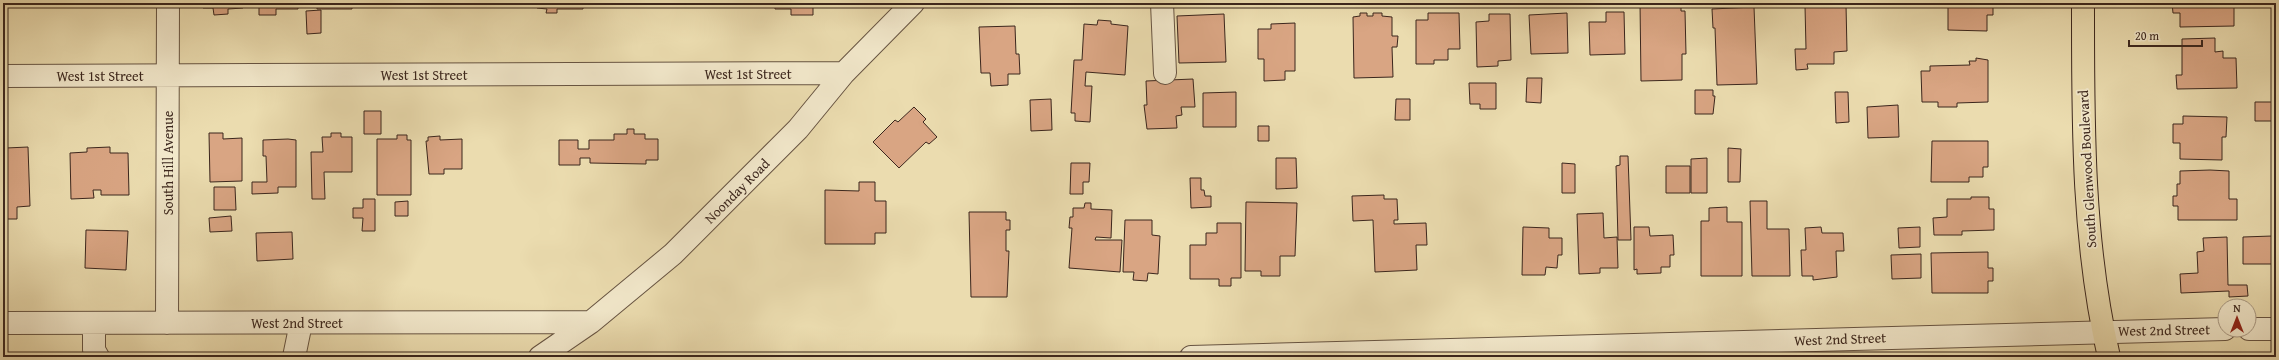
<svg xmlns="http://www.w3.org/2000/svg" width="2279" height="360" font-family="'Gentium Book Plus',serif">
  <rect width="100%" height="100%" fill="#ebdcaf"/>
  <filter id="stains"><feTurbulence type="fractalNoise" baseFrequency=".005" numOctaves="4"/><feColorMatrix values="0 0 0 0 .2 0 0 0 0 .09 0 0 0 0 .02 0 0 0 .5 -.17"/></filter>
  <radialGradient id="worn" r=".72"><stop offset=".6" stop-color="#630" stop-opacity="0"/><stop offset="1" stop-color="#630" stop-opacity=".3"/></radialGradient>
  <path fill="#d9a583" stroke="#3b261d" d="M203,3H243V8L228,9V14L214,15L213,8H203Z
    M259,3H298V9H276V15H259Z
    M317,3H352V9H317Z
    M381,3H411V7H381Z
    M444,3H462V7H444Z
    M491,3H524V7H491Z
    M537,3H583V9H557V13H546L547,9L537,8Z
    M670,3H694V7L670,6Z
    M775,3H813V15H791V9H775Z
    M1640,3H1681V11H1685L1686,54H1682V80L1641,81Z
    M1814,3L1846,5L1847,51L1834,52V64H1807L1808,69L1796,70L1795,49H1806L1805,6H1814Z
    M1948,3H1993V15H1987V31L1948,30Z
    M2172,3H2234V26L2180,27V13H2173Z
    M1754,7L1757,84L1717,85L1715,28H1713L1712,9Z
    M321,10V33L307,34L306,11Z
    M1606,12H1624L1625,54L1590,55L1589,22H1606Z
    M1360,13H1367V16H1373V13H1382V16L1392,17V36H1398L1397,47H1392L1393,77L1354,78L1353,17L1360,16Z
    M1428,13H1459L1460,49H1448V60H1434V64H1416V20H1428Z
    M1567,13L1568,53L1531,54L1529,15Z
    M1224,14L1226,62L1179,63L1177,16Z
    M1489,14H1510L1511,60L1498,61V66L1477,67L1476,22L1489,21Z
    M1098,20L1111,21V24L1128,26L1125,75L1086,72L1085,86H1092L1090,122L1075,121V113H1071L1074,60H1082L1084,24L1097,25Z
    M1295,23V71H1285V80L1264,81V59H1258V29H1271V24Z
    M1015,26L1016,54H1019L1020,74H1008V85L991,86L990,73H981L979,27Z
    M2215,38V52L2223,51V58H2236L2237,88L2177,89L2176,75H2182V39Z
    M1976,58L1988,60V102L1957,103V107H1938V102H1922L1921,71H1930V66L1970,65L1969,61H1976Z
    M1527,78H1542L1541,103L1526,102Z
    M1193,79L1195,107H1181L1182,115L1176,116L1177,128L1147,129L1144,105H1147L1146,81Z
    M1469,83H1496V109H1480V104H1470Z
    M1695,90H1713V96H1715L1713,114H1695Z
    M1236,92V127H1203V93Z
    M1835,92H1848L1849,122L1836,123Z
    M1051,99L1052,130L1031,131L1030,100Z
    M1396,99H1410V120H1395Z
    M2255,102H2276V121H2255Z
    M1898,105L1899,137L1868,138L1867,107Z
    M914,107L926,119L923,122L937,137L929,144L926,142L899,168L873,142L895,120L898,122Z
    M364,111H381V134H364Z
    M2183,116L2227,117L2226,137H2222V160L2180,159V143H2173V124H2183Z
    M1258,126H1269V141H1258Z
    M627,129H634V134H645V139H658V160H646V164L590,163V158H580V165H559V140H578V149H589V140H614V134H627Z
    M209,133H223V139L242,138V181L210,182Z
    M331,133H341V137H352V172H324L325,199H312L311,152H323L322,137H331Z
    M397,135H407V140H411V195H377V139H397Z
    M440,136V140L462,139V169H444V174H429L426,141H428V137Z
    M288,139L296,140V187H278V193L252,194V182H267L266,156H263V140Z
    M1932,141H1988V167H1983V177H1969V182H1931Z
    M28,147L30,206L17,207V219H3V153H6V148Z
    M110,147V153H128L129,195H101V190H93L94,198L71,199L70,153L87,152V148Z
    M1728,148L1741,149L1740,182H1728Z
    M1620,156H1628L1631,240H1618L1616,166L1620,165Z
    M1276,158H1296L1297,188L1276,189Z
    M1707,158V193H1691V159Z
    M1071,163H1090L1089,182H1083V194H1070Z
    M1562,163L1575,164V193H1562Z
    M1666,166H1690V193H1666Z
    M2210,170L2229,171V199H2237V220H2178V206H2173V196H2177V184H2180V171Z
    M1190,178H1201V190H1204L1205,196H1211V207L1191,208Z
    M859,182H875V201H886V233H875V244H825V190L859,191Z
    M214,187H235L236,210H214Z
    M1384,195V199H1397L1398,220H1394V224L1426,223L1427,245H1416L1417,270L1375,272L1373,220L1353,221L1352,196Z
    M1971,197H1989V209H1994V230L1962,231V235H1934L1933,218L1947,217V199H1971Z
    M363,199H375V231H362L363,218H353V208H363Z
    M408,201V216H395V202Z
    M1750,201H1767V229H1789L1790,276H1752Z
    M1246,202L1297,203L1295,256H1280V276H1261V271H1245Z
    M1085,203H1091V209L1112,210L1111,238L1096,237L1095,240H1122L1120,272L1069,268L1072,228H1069L1070,217H1073V208H1084Z
    M1727,207V222H1742V276H1701V221H1709V208Z
    M969,212H1006V220H1010V230H1006V251H1009L1007,297H971Z
    M1603,213L1604,238L1617,237L1618,268H1600V273L1579,274L1577,214Z
    M231,216L232,231L210,232L209,218Z
    M1125,220H1152V235L1160,236L1158,274L1148,273L1147,281L1133,280L1134,272H1123Z
    M1217,223H1241V278H1231V286H1219V279H1190V245H1206V233H1217Z
    M1523,227L1549,228V238H1562V255H1558L1557,268L1546,267L1545,275H1522Z
    M1634,227H1649L1650,236L1673,235L1674,255H1670V267H1661V273L1637,274V269L1634,270Z
    M1821,227L1822,233H1843L1844,251H1836L1837,277L1813,280V276H1802L1801,250H1806L1805,228Z
    M1920,227V247L1899,248L1898,228Z
    M86,230L128,231L126,270L85,268Z
    M292,232L293,259L257,261L256,233Z
    M2272,236V264H2243V237Z
    M2227,237L2228,285H2247L2248,296L2229,297V291L2181,293L2180,274L2198,273L2197,252L2204,251L2203,238Z
    M1988,252V268H1993V281H1988V293H1932L1931,253Z
    M1921,254V278L1892,279L1891,255Z"/>
  <g fill="none" stroke-linecap="round" stroke-linejoin="round">
    <defs>
      <path id="minor" d="M1162,3L1165,73
        M3,76L844,73
        M3,323L591,322
        M94,323V350L98,357
        M167,323L168,3
        M2249,329H2276
        M294,357L301,323
        M540,357L591,322L673,254L798,129L844,73L913,3
        M1191,357L2225,329"/>
      <path id="major" d="M2083,3C2083,122 2082,240 2109,357"/>
    </defs>
    <use href="#minor" stroke="#675442" stroke-width="24"/>
    <use href="#major" stroke="#3b261d" stroke-width="24"/>
    <use href="#minor" stroke="#f2e8cb" stroke-width="22"/>
    <use href="#major" stroke="#ebdcaf" stroke-width="22"/>
  </g>
  <g text-anchor="middle" dominant-baseline="central" stroke-width="3.5" stroke-linejoin="round" paint-order="stroke">
    <g font-size="14" fill="#3b261d" stroke="#f2e8cb">
      <text x="748" y="74">West 1st Street</text>
      <text x="424" y="75">West 1st Street</text>
      <text x="100" y="76">West 1st Street</text>
      <text transform="translate(168 163) rotate(-90)">South Hill Avenue</text>
      <text transform="translate(2087 169) rotate(-93)">South Glenwood Boulevard</text>
      <text transform="translate(737 191) rotate(-45)">Noonday Road</text>
      <text x="297" y="323">West 2nd Street</text>
      <text transform="translate(2164 330) rotate(-1)">West 2nd Street</text>
      <text transform="translate(1840 339) rotate(-2)">West 2nd Street</text>
    </g>
  </g>
  <rect width="2279" height="360" fill="none" stroke="#ebdcaf" stroke-width="16"/>
  <rect x="4" y="4" width="2271" height="352" fill="none" stroke="#3b261d" stroke-width="2"/>
  <rect x="8" y="8" width="2263" height="344" fill="none" stroke="#3b261d"/>
  <g transform="translate(2237 318)"><circle r="19" fill="#f2e8cb" stroke="#a99a85"/>
  <path d="M0-3L7 15L0 10L-7 15Z" fill="#8f2418"/>
  <text y="-6" font-size="11" font-weight="bold" text-anchor="middle" fill="#3b261d">N</text>
  </g>
  <path d="M2129 40v6h73v-6" fill="none" stroke="#3b261d" stroke-width="2"/>
  <text x="2135" y="40" font-size="12" fill="#3b261d" stroke="#f2e8cb" stroke-width="3" paint-order="stroke">20 m</text>
  <rect width="100%" height="100%" filter="url(#stains)"/>
  <rect width="100%" height="100%" fill="url(#worn)"/>
</svg>
